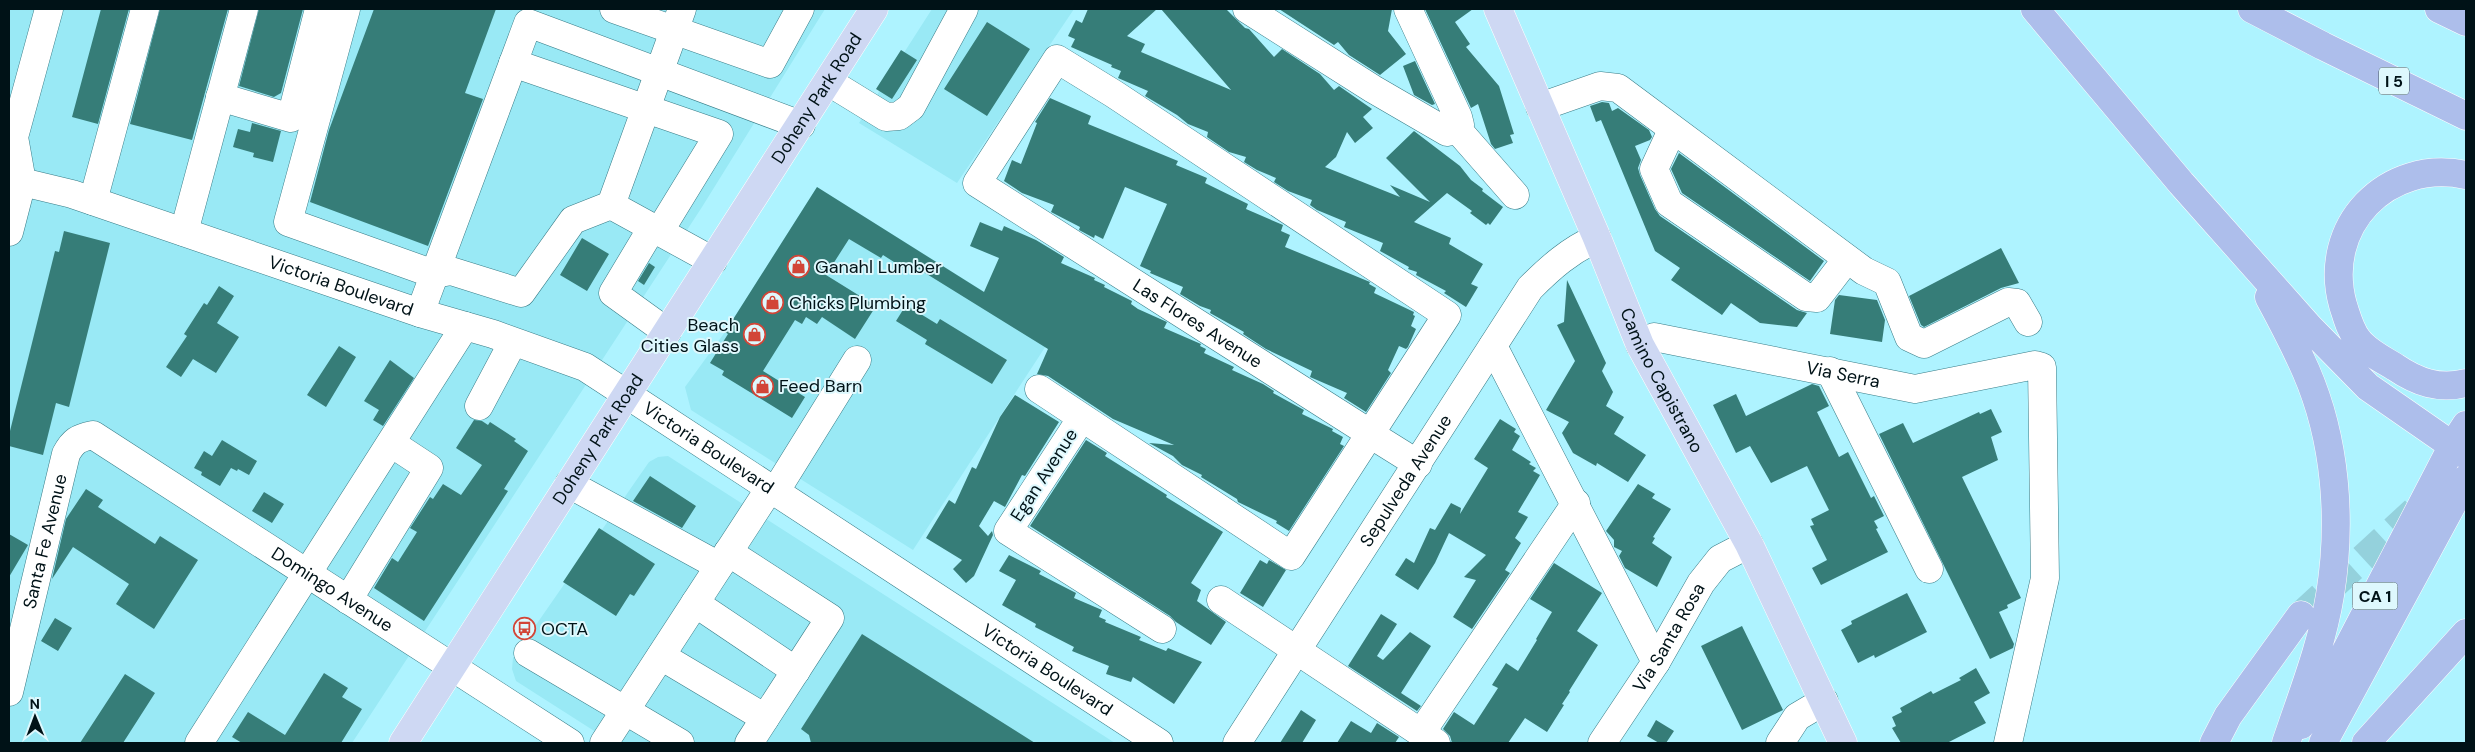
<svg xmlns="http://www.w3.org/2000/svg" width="2475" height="752" font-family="'DM Sans',sans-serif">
  <rect width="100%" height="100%" fill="#aef3ff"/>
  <path fill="#99e9f5" d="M9,9H825L702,207L352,743H9Z
    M932,9H1074L957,183L859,123Z
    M817,187L1053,335L913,550L691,410L685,387L725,332Z
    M668,456L1115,743H613L516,681L512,669L513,658L649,462L658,457Z"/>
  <path fill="#367d78" d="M101,9H129L98,124L72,117Z
    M160,9H228L192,140L130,124Z
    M259,9H303L281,93L274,97L239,86Z
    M374,9H496L465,93L483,99L428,246L310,202L329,130Z
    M1088,9H1157L1127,36L1145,44L1141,52L1231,90L1161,9H1226L1245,28L1249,29L1274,57L1282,49L1320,74L1334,90L1339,86L1372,109L1363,117L1373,128L1355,143L1347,132L1336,157L1325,167L1400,197L1390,185L1430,202L1386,158L1414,131L1460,166L1471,180L1483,189L1482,191L1503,207L1490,225L1488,223L1486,225L1470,213L1472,211L1447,193L1414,222L1451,238L1449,244L1483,264L1471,284L1478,287L1466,307L1444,293L1446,291L1416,275L1417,272L1408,269L1409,267L1380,251L1383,243L1344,227L1346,222L1317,210L1310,205L1312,200L1288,191L1274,182L1276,178L1257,170L1244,162L1246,157L1229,152L1207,137L1208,132L1188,124L1177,115L1145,96L1148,91L1118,78L1121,71L1111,67L1112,65L1071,47L1075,39L1068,36L1076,20L1082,23Z
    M1279,9H1392L1388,31L1406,54L1380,75L1349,55L1338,42L1334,45Z
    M1425,9H1473L1455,22L1470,44L1466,47L1499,86L1514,134L1510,135L1513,143L1495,149L1491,144L1478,104L1471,108Z
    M987,22L1030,49L987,116L944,89Z
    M901,50L917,60L892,99L876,89Z
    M1415,61L1435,104L1432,105L1414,95L1403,66Z
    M1050,98L1091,116L1088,124L1178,161L1176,165L1207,178L1205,183L1248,204L1246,209L1283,225L1281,231L1290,235L1285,247L1370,282L1369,284L1376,288L1374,293L1414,312L1413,315L1415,316L1411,326L1416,329L1408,347L1406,349L1399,346L1388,370L1391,373L1366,412L1344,398L1347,393L1310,377L1312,371L1266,349L1243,334L1244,332L1210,313L1211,310L1200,306L1180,294L1183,287L1150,273L1151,271L1140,266L1167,204L1125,187L1103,239L1095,235L1094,238L1079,230L1080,227L1051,212L1054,205L1022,193L1004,181L1012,160L1021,164L1037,123L1035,122Z
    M1602,102L1609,103L1612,111L1618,108L1649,130L1652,137L1650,140L1635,146L1641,160L1638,168L1640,175L1655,209L1660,216L1797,310L1807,313L1797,327L1760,323L1731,303L1722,315L1671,280L1680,268L1655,251L1601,120L1596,122L1590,106Z
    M252,123L281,131L273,162L253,157L254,153L233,147L238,129L250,132Z
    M1679,153L1824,261L1810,281L1682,193L1671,169Z
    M817,187L984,292L999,258L970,246L980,222L1002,231L1004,226L1036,240L1064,257L1061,263L1095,278L1094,280L1105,285L1104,287L1132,301L1131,304L1138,309L1167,322L1164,328L1201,344L1200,346L1206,349L1204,353L1234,367L1232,370L1263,384L1274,391L1273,393L1304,410L1302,414L1333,429L1332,431L1343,437L1340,444L1344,446L1289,531L1276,523L1277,521L1238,502L1237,499L1201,477L1202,475L1182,465L1173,456L1149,443L1174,445L1113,419L1048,376L1037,374L1048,349L909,263L905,269L883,255L881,258L849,239L826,275L876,306L855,339L822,317L817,324L806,317L802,324L795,320L763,371L805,397L792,418L722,375L724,371L710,363L728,334L725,332Z
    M64,231L110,243L69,407L56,403L43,455L9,446V435L55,251L59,252Z
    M582,238L609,254L587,291L560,275Z
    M2001,248L2019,283L2001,288L1924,327L1921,325L1909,296Z
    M649,263L655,267L644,285L638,281Z
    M1567,280L1606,363L1602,371L1613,392L1606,406L1624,417L1614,434L1646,455L1628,482L1597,463L1596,466L1573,453L1562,433L1569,422L1546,410L1575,361L1557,325L1564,322Z
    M219,286L234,296L217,323L239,337L216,373L193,359L181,377L166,367L187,336L184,334L204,303L207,305Z
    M1839,295L1877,300L1885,320L1882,342L1830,334L1835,300Z
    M906,305L937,324L940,319L1007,360L992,384L925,344L927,340L896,321Z
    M339,346L356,357L326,407L307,395Z
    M390,360L414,378L383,426L373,420L379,410L364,401Z
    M1812,384L1819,386L1829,406L1817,412L1839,457L1848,452L1871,498L1874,496L1884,516L1874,521L1878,528L1876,529L1888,552L1821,585L1812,568L1827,560L1810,526L1814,525L1811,519L1829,510L1807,466L1771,483L1750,446L1736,453L1713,405L1736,394L1746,416Z
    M1015,395L1059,422L1025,476L1022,475L1005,507L994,501L979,526L988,536L992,531L993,535L974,576L966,583L953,569L962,560L926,538L949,500L955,504L972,467L976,469L1000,417Z
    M1991,409L2002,432L1991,437L1998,460L1962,477L2021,598L2007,605L2008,608L1999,612L2014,644L2013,648L1990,659L1879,434L1903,423L1913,443L1979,412L1980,414Z
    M1500,419L1516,429L1514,432L1520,436L1512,450L1531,462L1529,464L1536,468L1533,471L1540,475L1518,512L1528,517L1515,538L1521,543L1505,570L1510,573L1472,629L1453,617L1476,580L1464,577L1486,555L1449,533L1435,563L1418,590L1395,575L1406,558L1414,563L1430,528L1435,530L1451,503L1461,508L1460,514L1488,468L1474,459Z
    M474,420L482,421L488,425L490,422L516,439L514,441L528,451L504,489L508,491L424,621L374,588L392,558L398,562L417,532L410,528L430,497L433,499L443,484L461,495L482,465L456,448Z
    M222,440L257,461L249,475L238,469L237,471L231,468L220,486L201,475L202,472L194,468L204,451L212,456Z
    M1086,440L1107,453L1105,456L1167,495L1166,497L1223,532L1191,583L1201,590L1197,601L1226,622L1211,645L1176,622L1170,616L1030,526Z
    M650,476L696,506L682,528L633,501Z
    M1638,484L1655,494L1652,498L1671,509L1653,537L1655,538L1652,543L1672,557L1657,587L1625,568L1619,556L1622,551L1614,547V540L1606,531Z
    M86,489L103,500L98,507L155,544L160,536L198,560L154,629L116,604L129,584L73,547L52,579L66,519Z
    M264,492L284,504L272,523L252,511Z
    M599,528L655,564L634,596L630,594L616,616L563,582Z
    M9,534L28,545L9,577Z
    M1009,555L1041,571L1039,574L1076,593L1074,598L1102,610L1099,617L1106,620L1105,622L1141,637L1139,640L1166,651L1168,648L1202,662L1174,704L1133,677L1131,682L1106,674L1109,666L1072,651L1074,647L1035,627L1036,624L1002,605L1016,580L999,571Z
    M1260,560L1267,564L1269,560L1286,570L1263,607L1240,593Z
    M1554,563L1602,593L1577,631L1598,645L1569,691L1570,692L1562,704L1564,705L1547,732L1525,718L1508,743H1452L1450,736L1443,729L1454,712L1474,725L1498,688L1492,685L1506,663L1518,671L1537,640L1536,639L1552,612L1530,599Z
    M1907,593L1927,632L1875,658L1874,655L1858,663L1841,630L1852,624L1851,621Z
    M1381,614L1397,624L1377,656L1383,660L1410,632L1431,646L1401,693L1421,706L1417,711L1348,666Z
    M55,618L72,628L58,651L41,641Z
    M1742,626L1783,710L1742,730L1701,646Z
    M862,634L1035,743H811L809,735L801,729Z
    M1976,668L1990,693L1974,702L1986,723L1947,743H1901L1892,728L1896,726L1892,717L1902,712L1900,708L1931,691L1933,694L1961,680L1959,678Z
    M324,673L348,688L342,697L362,709L341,743H242L232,737L248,712L285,735Z
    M125,674L155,693L123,743H80Z
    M1301,710L1316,720L1302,743H1280Z
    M1656,720L1674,731L1666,743H1659L1647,736Z
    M1351,721L1371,733L1377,723L1399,737L1395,743H1337Z"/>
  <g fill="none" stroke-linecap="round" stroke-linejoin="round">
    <path stroke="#94d1dc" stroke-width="28" stroke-dasharray="28 14" stroke-linecap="butt" d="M2301,615L2422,504"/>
    <defs>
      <g id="minor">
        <path id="s1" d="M49,9L14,137L22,182L72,194L420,313L493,334L585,367L1159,743"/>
        <path d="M346,9L288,222L434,274L451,271L521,293L573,220L611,205L682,9"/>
        <path d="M614,9L770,64L800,9"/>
        <path d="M1247,9L1373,89L1447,132L1458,130L1460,125L1458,117L1408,9"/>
        <path d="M513,63L719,134L659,232"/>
        <path d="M829,82L886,117L899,116L911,107L964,9"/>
        <path d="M220,97L291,118L319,9"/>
        <path d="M1540,107L1600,86L1618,88L1864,271L1887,282L1909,337L1924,344L2008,302L2017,303L2028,322"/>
        <path d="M1458,130L1515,195"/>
        <path d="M1672,130L1654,169L1669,203L1806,297L1817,298L1847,259"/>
        <path d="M93,201L145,9"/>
        <path d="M611,205L713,261"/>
        <path d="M652,228L613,293L667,332"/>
        <path d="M9,232L22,182"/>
        <path d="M184,232L244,9"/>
        <path d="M420,313L528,23L801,125"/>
        <path id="s2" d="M1640,345L1654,337L1915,389L2035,365L2042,367L2045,578L2008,743"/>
        <path d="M1493,346L1656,662"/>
        <path d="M1830,371L1929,569"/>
        <path id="s3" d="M1039,389L1291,556L1447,315L1114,94L1057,59L977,183L1363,429L1370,434L1418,464"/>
        <path d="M479,406L513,342"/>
        <path d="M1081,419L1008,531L1162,629"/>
        <path d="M569,484L719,566"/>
        <path d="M775,492L857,360"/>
        <path d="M728,552L830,618L749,743"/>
        <path d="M348,600L429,468L391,443"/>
        <path d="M1221,600L1436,743"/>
        <path d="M695,603L796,671"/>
        <path d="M528,653L680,743"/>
        <path d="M661,656L765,718"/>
        <path id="s4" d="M9,692L66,454C73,441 78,438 93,435L570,743"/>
        <path d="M1421,733L1576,503"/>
        <path d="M199,743L465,326"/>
        <path d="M604,743L770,488"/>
        <path id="s5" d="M1237,743L1530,288C1551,267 1569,251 1597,238"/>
        <path id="s6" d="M1602,743L1656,662L1701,583L1720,559L1749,544"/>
        <path d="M1780,743L1797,717L1824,701"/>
      </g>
      <g id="major">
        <path id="s7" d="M1498,9L1597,238L1640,345L1749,544L1843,743"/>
        <path id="s8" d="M403,743L874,9"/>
      </g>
      <path id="highway" d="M2035,9L2181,183L2309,327L2368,387L2466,455
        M2252,9L2323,46L2466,116
        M2439,9L2466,22
        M2466,175C2387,158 2321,226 2343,305C2347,317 2350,330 2358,340C2367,352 2382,359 2395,367C2417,382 2439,390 2466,383
        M2269,297C2282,321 2295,346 2306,371C2336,440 2342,521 2330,595C2322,645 2302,695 2286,743
        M2301,725L2330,682L2453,445L2466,425
        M2214,743L2228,716L2301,615
        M2323,743L2466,479
        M2366,743L2466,633"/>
    </defs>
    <use href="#minor" stroke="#387c87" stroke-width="29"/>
    <use href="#major" stroke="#fff" stroke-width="29"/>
    <use href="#highway" stroke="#fff" stroke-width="29"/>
    <use href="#minor" stroke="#fff" stroke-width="28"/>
    <use href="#major" stroke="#ced8f3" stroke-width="28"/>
    <use href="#highway" stroke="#adbeeb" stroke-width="28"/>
  </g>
  <defs>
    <symbol id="shop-ring" viewBox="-11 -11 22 22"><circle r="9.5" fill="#def8fd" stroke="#d24537" stroke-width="1.5"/><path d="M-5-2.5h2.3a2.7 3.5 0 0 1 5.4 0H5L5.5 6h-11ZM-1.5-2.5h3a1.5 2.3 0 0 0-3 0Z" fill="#d24537"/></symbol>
    <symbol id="bus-ring" viewBox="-11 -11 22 22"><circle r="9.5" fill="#def8fd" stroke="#d24537" stroke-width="1.5"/><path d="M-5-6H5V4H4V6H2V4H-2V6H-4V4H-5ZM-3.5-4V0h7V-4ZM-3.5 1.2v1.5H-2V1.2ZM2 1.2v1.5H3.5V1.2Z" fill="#d24537"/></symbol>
  </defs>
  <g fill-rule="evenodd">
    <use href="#shop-ring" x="786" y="254" width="25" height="25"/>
    <use href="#shop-ring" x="760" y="290" width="25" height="25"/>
    <use href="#shop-ring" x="742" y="322" width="25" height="25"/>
    <use href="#shop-ring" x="750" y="374" width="25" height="25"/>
    <use href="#bus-ring" x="512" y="616" width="25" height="25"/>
  </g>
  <g text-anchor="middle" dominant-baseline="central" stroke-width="4" stroke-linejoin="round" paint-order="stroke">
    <g fill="#def8fd" stroke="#43575c" stroke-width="1">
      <rect x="2379" y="67.5" width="30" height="27" rx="4"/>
      <rect x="2352.5" y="582.5" width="45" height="27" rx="4"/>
    </g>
    <g font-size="16" font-weight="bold" fill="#001217">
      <text x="2394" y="81">I 5</text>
      <text x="2375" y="596">CA 1</text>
    </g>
    <g font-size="18" fill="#001217" stroke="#def8fd">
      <text stroke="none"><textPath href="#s8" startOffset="766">Doheny Park Road</textPath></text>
      <text stroke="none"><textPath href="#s1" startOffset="514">Victoria Boulevard</textPath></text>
      <text stroke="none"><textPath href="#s3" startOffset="1465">Las Flores Avenue</textPath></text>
      <text stroke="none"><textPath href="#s2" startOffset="209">Via Serra</textPath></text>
      <text stroke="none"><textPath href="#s7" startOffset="406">Camino Capistrano</textPath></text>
      <text stroke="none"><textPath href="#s8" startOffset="361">Doheny Park Road</textPath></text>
      <text stroke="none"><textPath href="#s1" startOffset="919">Victoria Boulevard</textPath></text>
      <text transform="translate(1044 475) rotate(-57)">Egan Avenue</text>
      <text stroke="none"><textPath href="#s5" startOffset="312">Sepulveda Avenue</textPath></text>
      <text stroke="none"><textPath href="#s4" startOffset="155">Santa Fe Avenue</textPath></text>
      <text stroke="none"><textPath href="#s4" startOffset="564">Domingo Avenue</textPath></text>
      <text stroke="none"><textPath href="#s6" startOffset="125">Via Santa Rosa</textPath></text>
      <text stroke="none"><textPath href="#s1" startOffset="1324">Victoria Boulevard</textPath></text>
    </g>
    <g font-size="18" fill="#001217" stroke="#def8fd" text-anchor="start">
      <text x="815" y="267">Ganahl Lumber</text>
      <text x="789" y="303">Chicks Plumbing</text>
      <text x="739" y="325" text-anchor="end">Beach<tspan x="739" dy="21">Cities Glass</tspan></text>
      <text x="779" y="386">Feed Barn</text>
      <text x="541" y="629">OCTA</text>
    </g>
  </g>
  <rect width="2475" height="752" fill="none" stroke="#001217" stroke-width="20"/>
  <g transform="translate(35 717) rotate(359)" stroke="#def8fd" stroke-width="4" paint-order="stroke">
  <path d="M0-4L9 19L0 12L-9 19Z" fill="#001217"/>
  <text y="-8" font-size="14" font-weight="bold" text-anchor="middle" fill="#001217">N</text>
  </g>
</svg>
